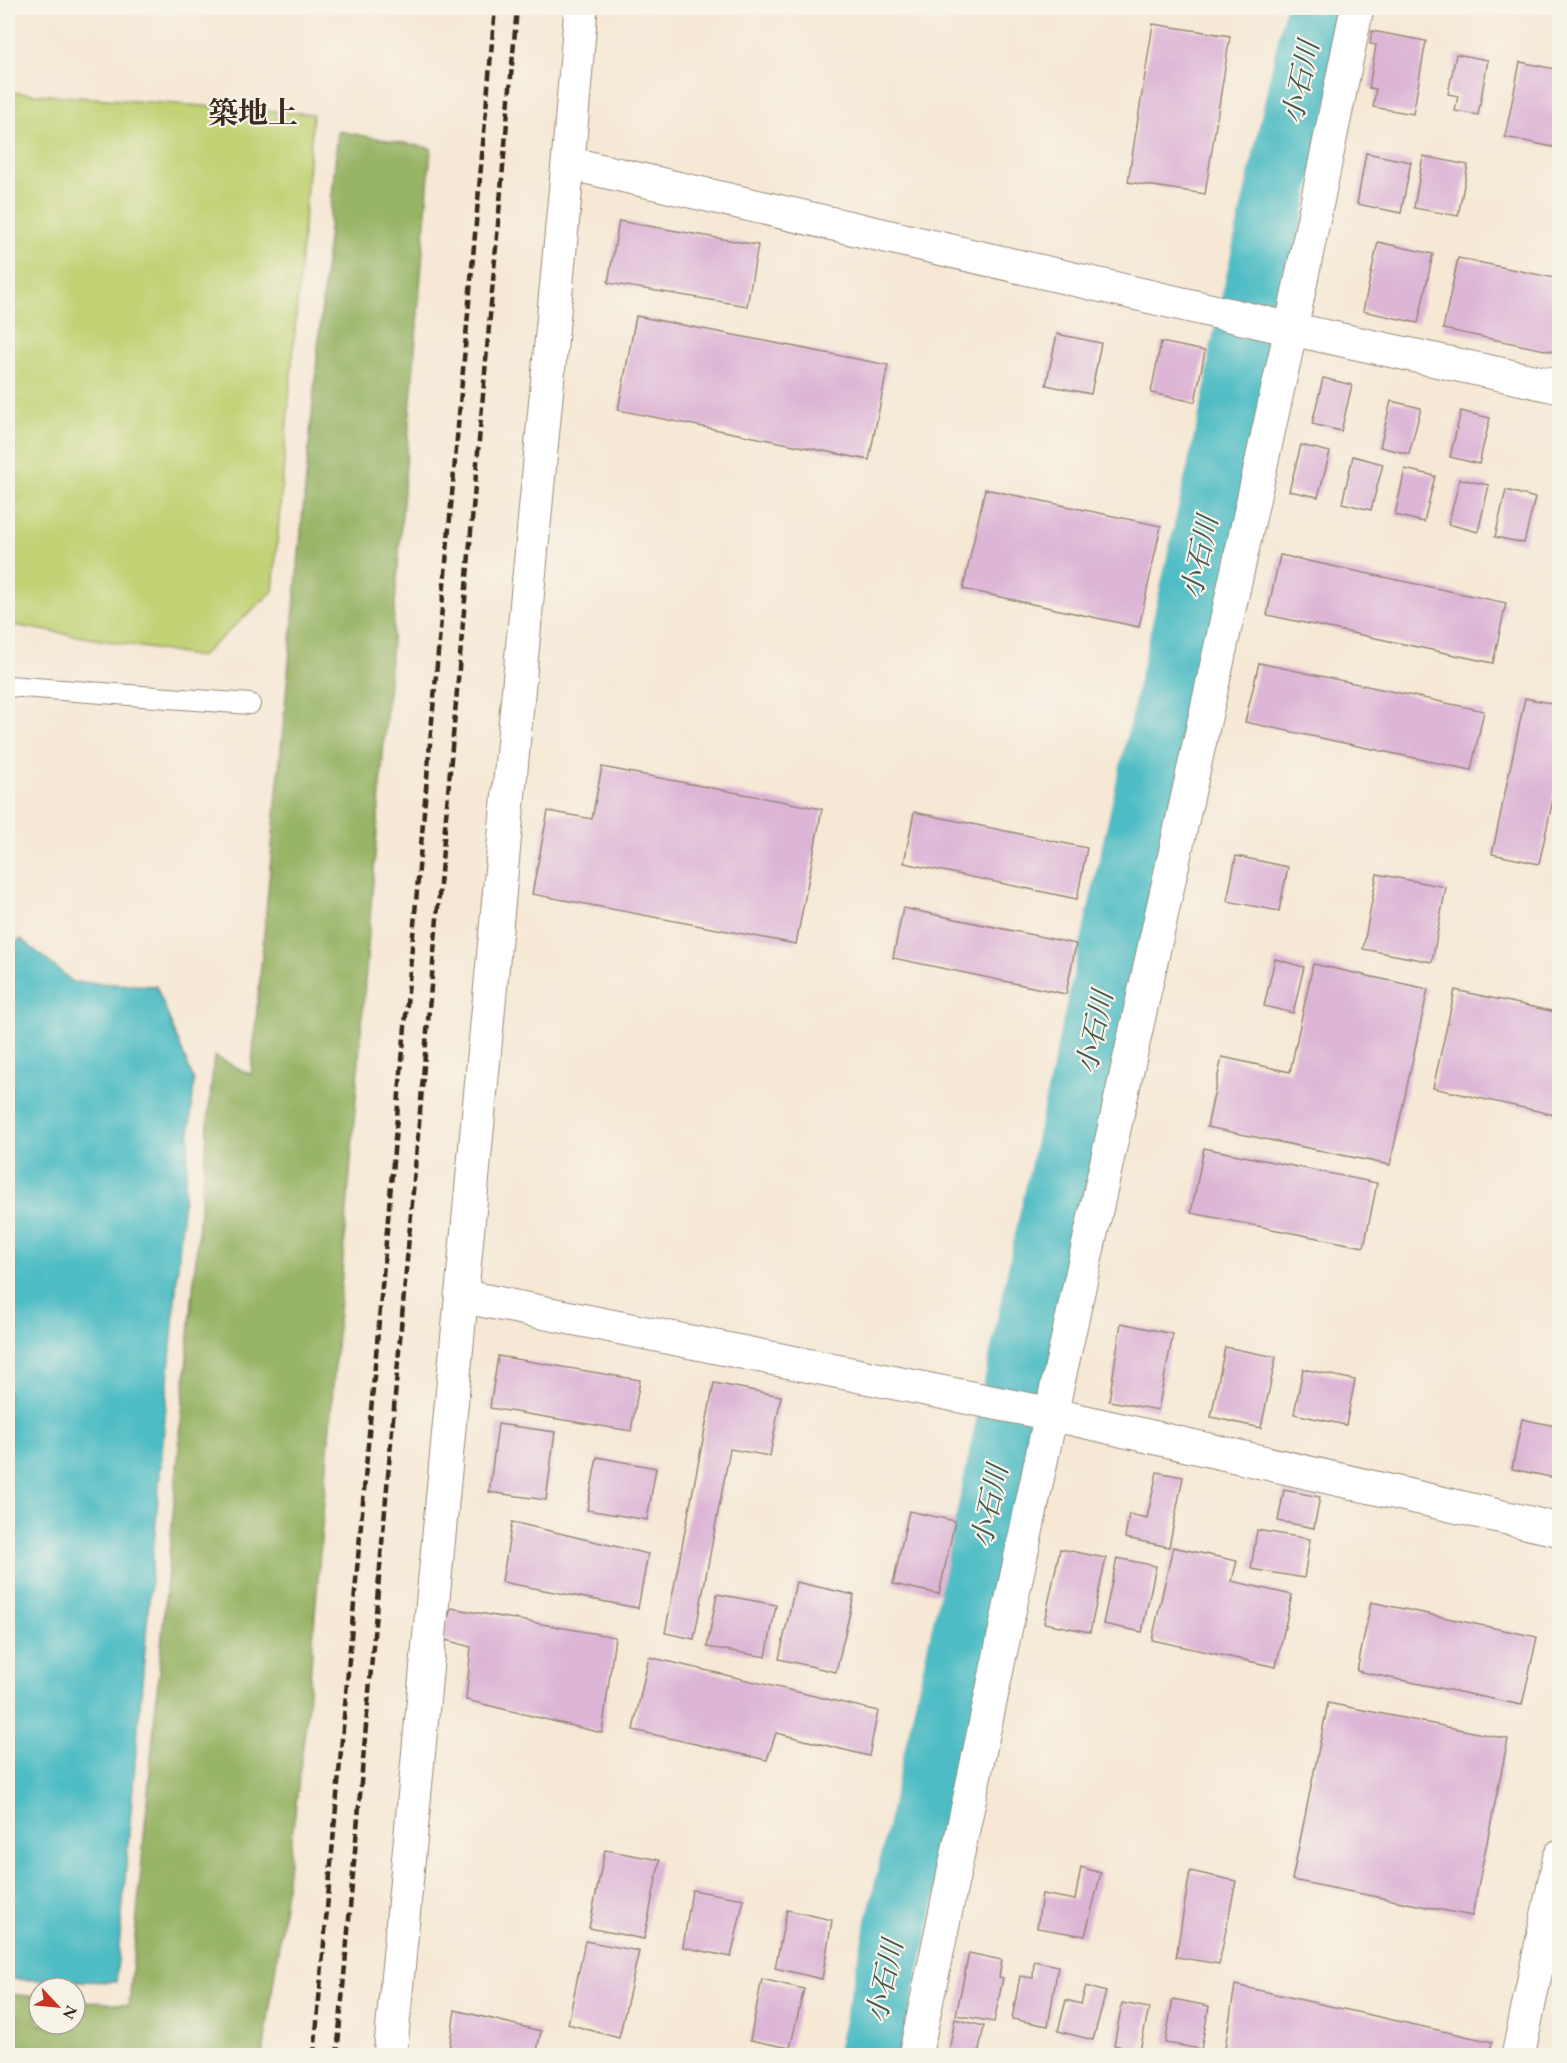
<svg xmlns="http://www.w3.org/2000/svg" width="1567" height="2063" font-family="'EB Garamond','Noto Serif JP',serif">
  <rect width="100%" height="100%" fill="#f7f3e8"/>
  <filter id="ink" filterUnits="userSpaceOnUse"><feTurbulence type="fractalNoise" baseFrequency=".0167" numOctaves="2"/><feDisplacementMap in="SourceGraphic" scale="12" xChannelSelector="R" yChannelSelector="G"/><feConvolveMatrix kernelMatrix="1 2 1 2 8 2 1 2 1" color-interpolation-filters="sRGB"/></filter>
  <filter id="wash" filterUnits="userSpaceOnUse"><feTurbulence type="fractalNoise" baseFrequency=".008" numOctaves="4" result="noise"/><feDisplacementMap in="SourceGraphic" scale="24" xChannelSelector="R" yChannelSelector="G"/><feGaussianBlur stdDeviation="1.35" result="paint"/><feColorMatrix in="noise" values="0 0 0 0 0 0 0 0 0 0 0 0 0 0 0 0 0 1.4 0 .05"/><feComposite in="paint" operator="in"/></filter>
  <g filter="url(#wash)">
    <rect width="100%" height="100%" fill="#f6e8d5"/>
    <path fill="#c1d274" stroke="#7e7e49" stroke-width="1.5" d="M8,92L313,114L273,591L200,657L8,624Z"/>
    <path fill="#98b466" stroke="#6a6f42" stroke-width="1.5" d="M338,131L431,148L308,1703L281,1929L263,2055H8V1994L39,1997V2024H75V2000L129,2005L214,1056L251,1075Z"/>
    <path fill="#4dbcc4" stroke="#447371" stroke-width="1.5" d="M21,939L73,982L156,986L194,1081L116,1982L8,1979V948Z"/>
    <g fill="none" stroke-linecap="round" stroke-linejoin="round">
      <path stroke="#4dbcc4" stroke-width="63" d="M868,2056L974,1582L1046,1239L1237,388L1240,359L1317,8"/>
    </g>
    <g id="blocks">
      <path fill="#ddb5d6" d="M1153,24L1230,36L1205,194L1128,182Z
        M1372,31L1426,41L1413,114L1373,107L1376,89L1369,88L1376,45L1370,44Z
        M1456,54L1488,60L1478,115L1455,111L1458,96L1448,94Z
        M1520,62L1560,70V91L1554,120H1560L1558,148L1505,137Z
        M1366,153L1411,162L1401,213L1357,204Z
        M1423,156L1468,165L1458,216L1414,208Z
        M619,221L758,245L747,306L608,283Z
        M1378,242L1433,254L1418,323L1363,311Z
        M1458,258L1560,279V353L1443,329Z
        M636,316L888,365L869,460L618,410Z
        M1057,334L1101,343L1091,394L1046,385Z
        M1161,342L1205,351L1195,402L1151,393Z
        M1323,378L1352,385L1341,431L1312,424Z
        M1391,401L1421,408L1409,454L1380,447Z
        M1461,411L1490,418L1479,464L1450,457Z
        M1301,445L1330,452L1318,497L1289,491Z
        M1353,456L1383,464L1371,510L1342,503Z
        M1405,469L1435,476L1424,522L1395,515Z
        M1460,479L1489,485L1478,532L1448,524Z
        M985,489L1161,526L1139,627L963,589Z
        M1506,490L1535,498L1524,543L1495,537Z
        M1280,555L1506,603L1493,663L1267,615Z
        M1259,663L1484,711L1471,770L1245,722Z
        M1525,698L1560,705V767L1539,864L1492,854Z
        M602,767L822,809L796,944L532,894L548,811L592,819Z
        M914,812L1087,848L1077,899L904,863Z
        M1236,856L1288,867L1279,911L1227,901Z
        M1377,874L1446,887L1432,962L1363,949Z
        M903,908L1076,944L1066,994L893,958Z
        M1275,959L1304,967L1293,1013L1264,1006Z
        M1313,964L1428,989L1390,1165L1207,1127L1222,1057L1290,1072Z
        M1455,990L1560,1013V1116L1433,1088Z
        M1204,1148L1377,1183L1364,1247L1191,1213Z
        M1121,1323L1173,1334L1158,1410L1109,1401Z
        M1225,1347L1276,1357L1261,1428L1211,1417Z
        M498,1356L640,1380L631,1431L490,1408Z
        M1303,1369L1355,1380L1346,1425L1294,1414Z
        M714,1383L781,1396L770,1456L730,1449L694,1639L665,1633Z
        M1522,1419L1560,1427V1479L1512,1469Z
        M498,1424L555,1432L546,1500L489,1492Z
        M597,1457L656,1468L647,1520L587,1510Z
        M1157,1472L1183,1477L1169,1547L1125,1538L1129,1514L1147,1518Z
        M1284,1490L1320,1497L1314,1528L1278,1521Z
        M909,1511L955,1521L939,1594L893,1584Z
        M512,1522L648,1554L638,1608L502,1582Z
        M1257,1530L1310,1539L1304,1578L1251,1569Z
        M1173,1547L1237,1561L1232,1581L1292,1595L1276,1667L1152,1640Z
        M1060,1549L1106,1558L1090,1632L1044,1623Z
        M1117,1558L1156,1566L1142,1632L1103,1624Z
        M796,1582L854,1595L836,1672L779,1659Z
        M717,1594L776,1605L766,1657L707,1647Z
        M1371,1602L1537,1637L1522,1705L1357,1671Z
        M451,1608L615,1637L602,1733L466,1700L471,1647L442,1639Z
        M649,1657L878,1711L869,1756L776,1733L767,1760L633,1730Z
        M1328,1703L1508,1739L1472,1916L1292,1880Z
        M605,1850L660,1860L644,1939L589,1928Z
        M1081,1867L1101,1873L1085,1936L1037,1928L1042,1894L1075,1900Z
        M1190,1871L1236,1881L1219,1964L1176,1957Z
        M692,1890L744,1899L731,1957L683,1947Z
        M787,1910L832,1920L822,1979L775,1968Z
        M585,1941L639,1951L619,2038L568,2024Z
        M969,1953L1002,1960L999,1977L1003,1978L994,2022L956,2015Z
        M1034,1961L1058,1966L1048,2026L1012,2019L1020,1976L1033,1978Z
        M762,1979L804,1989L790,2048L750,2040Z
        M1235,1985L1492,2042L1489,2056H1259L1225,2048Z
        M1086,1986L1106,1992L1093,2040L1058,2031L1066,2000L1081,2004Z
        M1173,1999L1209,2006L1201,2049L1165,2043Z
        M1122,2003L1149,2008L1140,2050L1114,2045Z
        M455,2010L541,2031L536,2056H448Z
        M955,2019L984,2026L978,2056H948Z"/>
    </g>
  </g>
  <g filter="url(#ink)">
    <use href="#blocks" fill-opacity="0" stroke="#98897a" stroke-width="1.5"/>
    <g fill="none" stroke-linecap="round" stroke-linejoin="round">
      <defs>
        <path id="lane" d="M8,686L250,704"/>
        <path id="street" d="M568,163L1291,329L1560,387
          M461,1296L1051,1414L1560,1530
          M390,2056L568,163L581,8
          M915,2056L1051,1414L1291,329L1357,8
          M1518,2056L1560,1856"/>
      </defs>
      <use href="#lane" stroke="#98897a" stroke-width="22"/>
      <use href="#street" stroke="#98897a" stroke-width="35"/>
      <use href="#lane" stroke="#fff" stroke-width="20"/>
      <use href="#street" stroke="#fff" stroke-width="33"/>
      <path stroke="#3b2a1e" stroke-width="4.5" stroke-dasharray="9 4.5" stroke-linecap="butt" d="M314,2056L495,8
        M337,2056L517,8"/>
    </g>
  </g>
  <g text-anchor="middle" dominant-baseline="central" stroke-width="4.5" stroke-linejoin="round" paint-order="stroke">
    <g font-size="28" font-style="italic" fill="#405650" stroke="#f7f3e8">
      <text transform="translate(1300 82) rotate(-78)">小石川</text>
      <text transform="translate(1199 557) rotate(-78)">小石川</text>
      <text transform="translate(1094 1032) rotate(-78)">小石川</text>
      <text transform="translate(989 1506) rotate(-78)">小石川</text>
      <text transform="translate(884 1981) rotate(-78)">小石川</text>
    </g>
    <g font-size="30" font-weight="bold" fill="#3b2a1e" stroke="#f7f3e8">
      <text x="253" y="112">築地上</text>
    </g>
  </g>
  <rect width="1567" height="2063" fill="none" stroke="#f7f3e8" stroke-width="30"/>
  <g transform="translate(57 2006) rotate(116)"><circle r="28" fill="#f7f3e8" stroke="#aca397" stroke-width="1.5"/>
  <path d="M0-4.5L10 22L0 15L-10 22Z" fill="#c8321e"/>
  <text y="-9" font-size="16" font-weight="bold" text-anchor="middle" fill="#3b2a1e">N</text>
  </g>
</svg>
